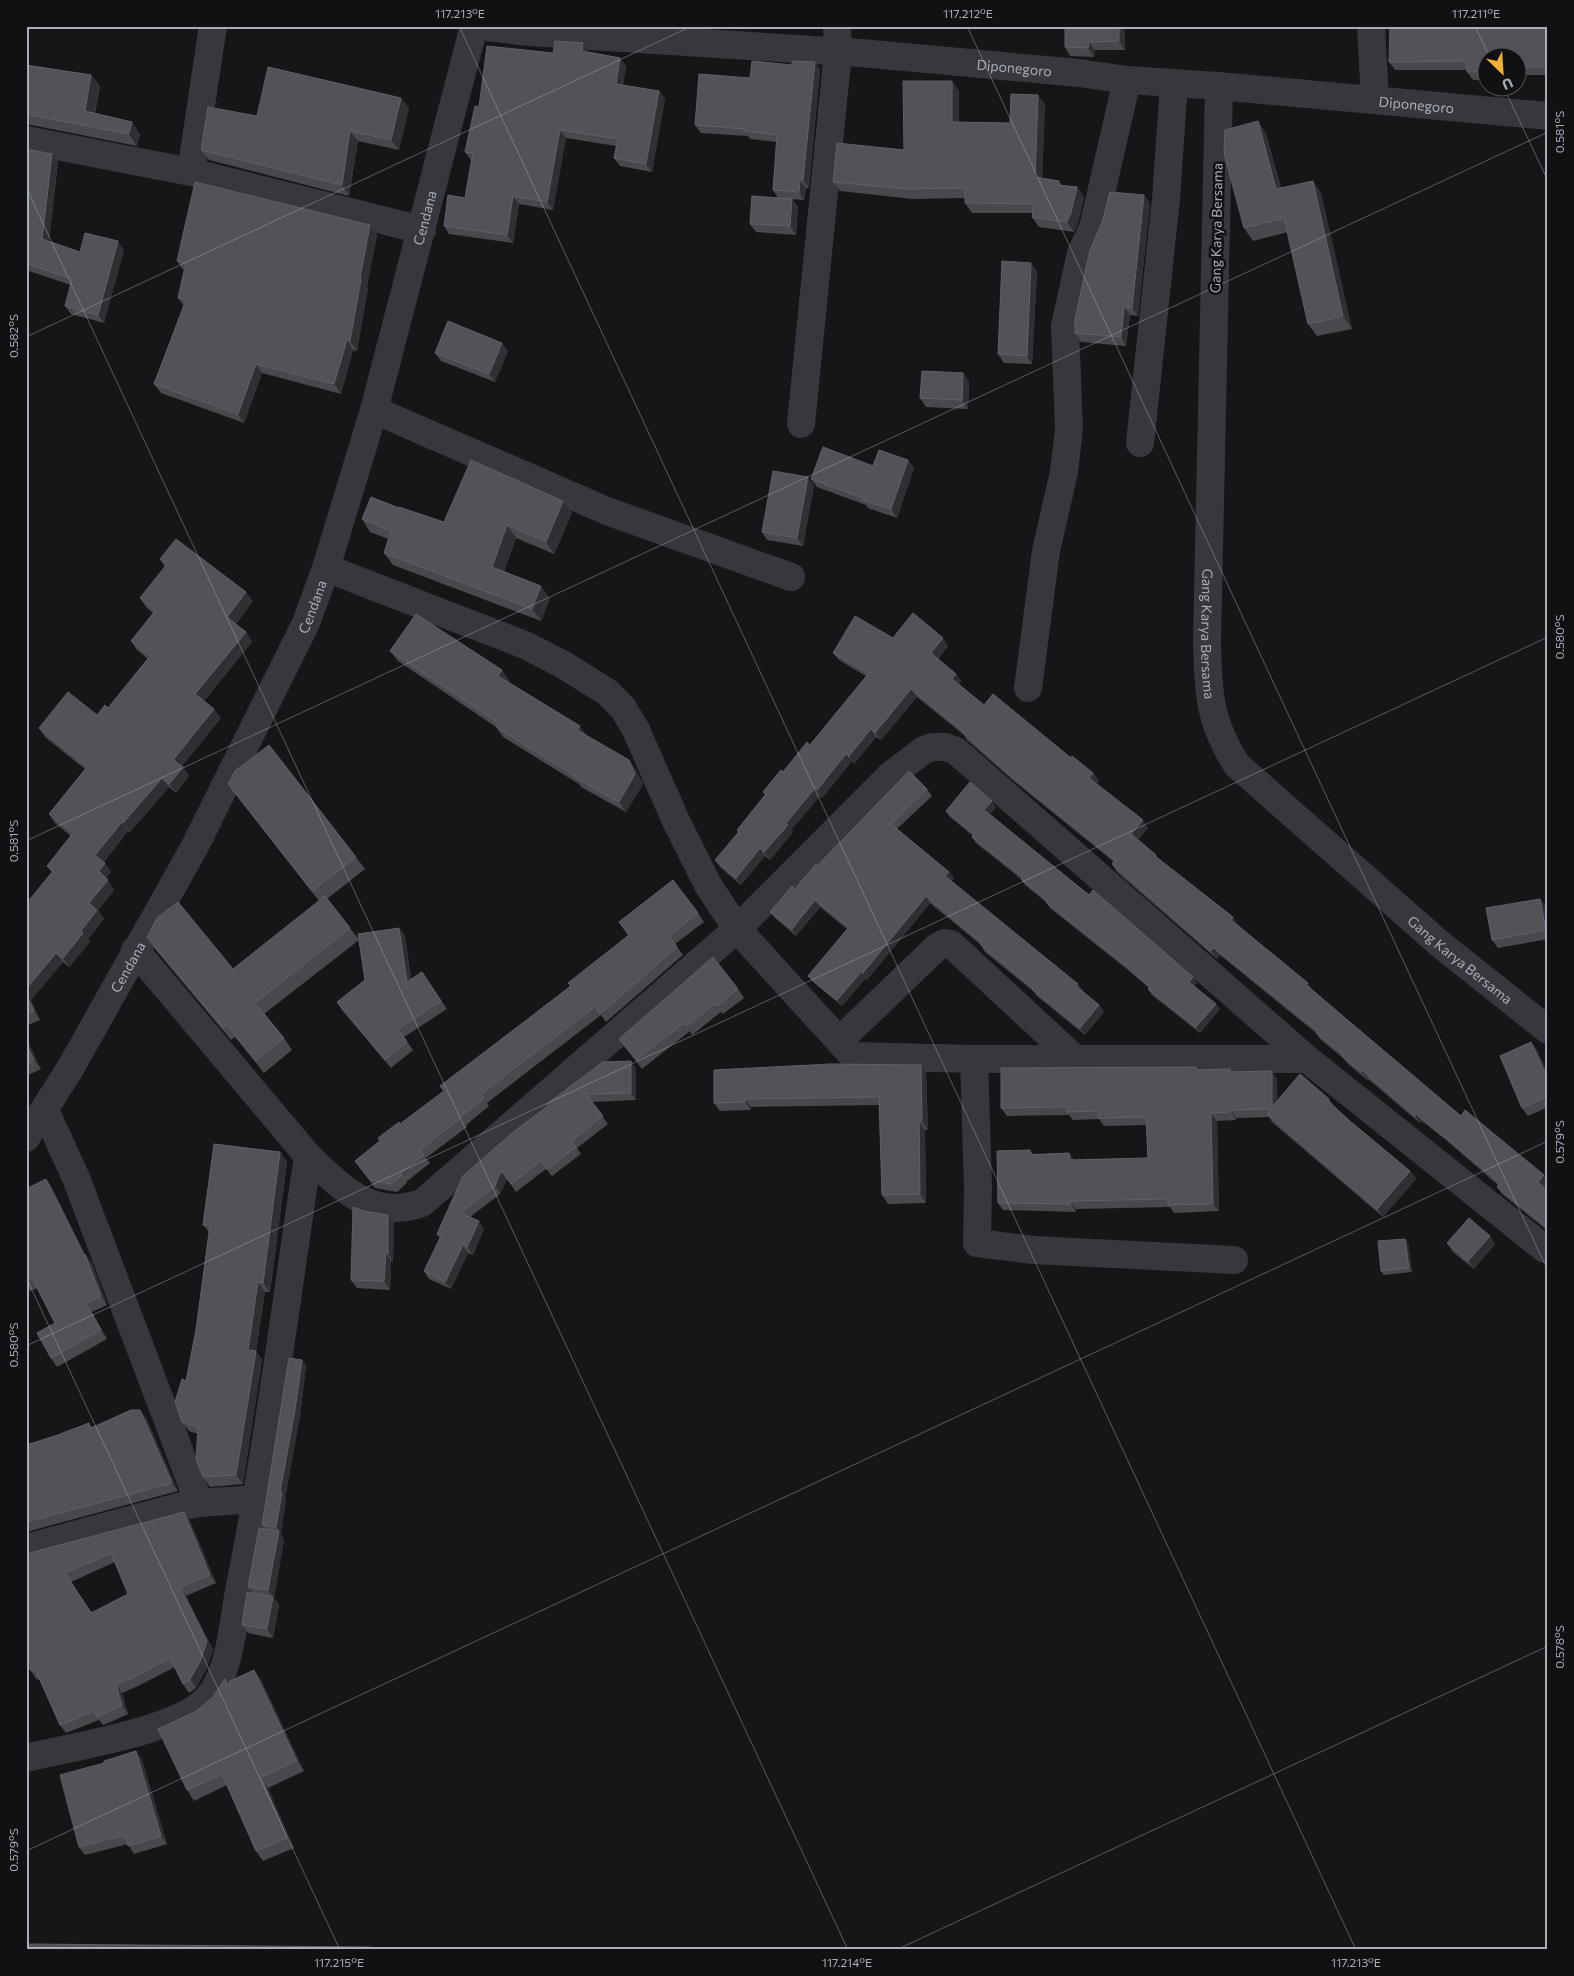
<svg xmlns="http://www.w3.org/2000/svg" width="1574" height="1976" font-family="Commissioner,sans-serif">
  <rect width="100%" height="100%" fill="#161618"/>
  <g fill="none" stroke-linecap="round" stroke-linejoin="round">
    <g stroke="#37383d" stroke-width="28">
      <path id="s1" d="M478,26L529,32L861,53L1079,73L1127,80L1219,86L1548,116"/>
      <path d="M1371,26L1375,100"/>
      <path id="s2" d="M1219,86L1207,641C1208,692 1209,722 1237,765L1440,944L1548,1030"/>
      <path d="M26,140L191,172L422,230"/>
      <path d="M191,172L213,26"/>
      <path d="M374,410L607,511L791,577"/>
      <path d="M801,424L838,52L837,26"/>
      <path d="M1140,443L1166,199L1174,83"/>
      <path d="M326,568L525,645L562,664L607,692L623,708L636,730L676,821L708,885L737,929L853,1056L974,1059H1307"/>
      <path d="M1028,688L1046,551L1064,472L1069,429L1065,326L1081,253L1093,228L1127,80"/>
      <path d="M135,950L308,1156C342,1188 372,1221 422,1203L737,929L891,775L924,750L933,747H945L956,751L1307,1059L1545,1249"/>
      <path d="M840,1040L937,947L945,943L951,944L1073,1057"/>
      <path d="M974,1059L978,1188L977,1243L1033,1250L1234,1260"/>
      <path d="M45,1110L76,1178L199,1503"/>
      <path id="s3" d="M26,1138L71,1067L194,848L306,623L326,568L374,410L474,26"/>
      <path d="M26,1548L178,1507L199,1503L256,1499"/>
      <path d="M26,1758C71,1747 178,1731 207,1699C230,1675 233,1623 239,1591C268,1447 286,1301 308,1156"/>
    </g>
  </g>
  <path fill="#47494d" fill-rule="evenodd" d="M1124,26L1125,50H1095L1094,57L1070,56L1065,47Z
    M1548,26V75H1516V58H1486V80H1473L1467,72V70H1395L1389,62Z
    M589,51V52L620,58L626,66L623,85L659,91L665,99L652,172L620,166L614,158L616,146L566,138L553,210L519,204L513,243L449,234L444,226L465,198L471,160L465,152L479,107L553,53Z
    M815,62L820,70L809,188H806L804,200L792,199L798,207L796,235L756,232L750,224L778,198L773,190L777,142L750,139L748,136L701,133L695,125L750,78L792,65Z
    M26,65L91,75L100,86L95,114L140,134L137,146L26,124Z
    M952,81L959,91V122L1010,123L1045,104L1042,178L1059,181L1062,186L1077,187L1084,197L1078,223L1074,232L1039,227L1032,217L1033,213H972L965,203V198L913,199L840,191L833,182L904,150Z
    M401,98L409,108L399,150L358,141L349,196L209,160L201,150L257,116Z
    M1258,121L1266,134L1281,188L1313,181L1321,193L1352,329L1317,336L1308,324L1288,232L1253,241L1244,228Z
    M26,149L52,154L58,162L49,241L80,252L124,250L104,323L71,314L65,306L71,285L26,270Z
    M1150,203L1138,316L1130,315L1126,346L1081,342L1075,333Z
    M370,225L377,235L367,286L368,288L357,351L353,350L341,394L262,373L244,423L161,393L154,384L184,306L178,298L184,271L177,261Z
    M1037,271L1032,364L1004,363L998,354Z
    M508,351L495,382L441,361L435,353Z
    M969,381L968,409L926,407L920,398Z
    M908,460L914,468L897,518L868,508L866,505L817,487L811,479Z
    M814,485L803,546L767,540L762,532Z
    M563,501L572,513L554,554L516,538L504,572L550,598L541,621L393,565L384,553L388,539L370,532L362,519L399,508L444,522Z
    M160,559L253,601L236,624L246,632L252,642L204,701L221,718L182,766L189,776L176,793L169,787L130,832L128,831L104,862L111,872L106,878L114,890L98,910L104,919L88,939L90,942L69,967L63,962L31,1000L40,1020L26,1026V904L52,873L47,866L71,836L55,823L49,814L85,769L45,737L39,728L97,715L108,708L148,659L137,650L131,641L153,613L146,607L140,598L165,567Z
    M893,638L948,646L938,659L956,674L961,681L959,684L984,705L1071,758L1093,773L1099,781L1096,784L1148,828L1138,840L1159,859L1238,925L1313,990L1548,1191V1231L1502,1194L1497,1187L1498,1185L1446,1140L1422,1121L1420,1123L1368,1079L1367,1080L1348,1064L1343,1058L1321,1040L1316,1033L1220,955L1217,959L1117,872L1112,864L1114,862L1015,782L967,740L964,735L917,697L881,740L876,737L854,764L852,761L822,798L820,796L791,830L793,832L770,860L765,856L741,885L721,868L715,860L738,832L737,830L765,795L763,792L810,745L866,676L839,660L833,653Z
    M390,651L502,670L509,680L508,682L636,770L643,784L626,812L581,787L579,784L503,737L496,727L398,661Z
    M228,784L356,857L365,869L327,899L350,928L359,940L264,1014L284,1038L292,1050L264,1073L235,1037L231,1040L155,949L147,937L233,969L319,901L237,796Z
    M927,789L932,796L897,829L949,872L954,878L951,881L1083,990L1082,991L1099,1005L1104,1012L1085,1035L1037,996L1033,991L985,952L981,945L930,903L867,980L866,978L842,1006L813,982L808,976L847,929L820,907L796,936L775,918L770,912L795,889L818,865Z
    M996,807L990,814L1089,895L1193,977L1197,983L1194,986L1216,1004L1220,1009L1200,1033L1152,995L1148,989L1149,988L1128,970L1050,908L1046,902L1025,885L1021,879L976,843L972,837L973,836L950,817L946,811Z
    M1540,899L1546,907L1548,918V939L1498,948L1492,940Z
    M698,913L704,922L675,944L683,955L606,1022L601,1015L487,1103L489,1106L466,1125L467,1127L426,1158L430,1163L406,1182L407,1183L397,1192L375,1188L355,1161L400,1124L444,1091L570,986L628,935L619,922Z
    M399,928L405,936L411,979L422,972L447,1009L404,1037L413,1050L391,1068L342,1010L337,1002L365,980Z
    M738,989L744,998L723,1014L721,1012L692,1035L690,1031L642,1069L619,1039Z
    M26,1038L41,1069L26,1076Z
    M1531,1042L1537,1050L1548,1074V1107L1528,1116L1522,1108Z
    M921,1065L926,1073L928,1130H925L926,1203L888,1204L882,1195L879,1105L751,1107V1110L720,1111L714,1103Z
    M1196,1067L1198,1070L1230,1069L1232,1072L1277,1079V1101L1335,1107L1351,1122L1410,1171L1416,1179L1383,1217L1272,1122L1269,1117L1236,1118V1120L1217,1121L1219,1211L1174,1213L1170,1207L1076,1209V1212L1003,1210L998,1203L1030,1150L1033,1154L1069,1153L1074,1160L1148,1158L1147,1125L1104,1126L1099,1119L1073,1120L1069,1115L1007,1116L1001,1108Z
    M636,1069V1100L591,1102L608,1124L577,1148L581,1154L552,1176L546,1169L516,1192L507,1179L500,1194L470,1217L479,1221L484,1229L473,1255L468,1253L451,1289L429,1279L424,1271L440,1238L437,1234L548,1106Z
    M280,1152L287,1162L270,1292H265L256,1351L262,1360L243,1484L210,1487L203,1477L198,1434L189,1431L182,1422L186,1381L196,1330L209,1232L203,1225Z
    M46,1179L52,1188L85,1255L92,1263L107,1305L92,1312L107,1339L57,1367L51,1358L55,1323L37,1288L26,1293V1206L28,1205Z
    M364,1211L388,1215L394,1223L393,1262L391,1261L390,1290L357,1288L351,1280Z
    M1490,1236L1495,1244L1474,1269L1453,1252L1447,1243Z
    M1405,1239L1408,1243L1412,1272L1384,1275L1381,1271Z
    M302,1360L306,1366L300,1416L285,1498L286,1499L280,1534L284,1540L274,1598L279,1605L273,1638L248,1633L242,1625L253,1593L248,1587L265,1529L262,1525Z
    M146,1418L178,1491L26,1532V1445L92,1427Z
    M184,1512L190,1521L216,1583L186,1596L213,1650L206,1670L196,1688L189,1693L183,1684L175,1667L138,1686L122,1693L128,1714L106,1724L103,1725L99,1720L66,1733L60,1725L40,1678L37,1680L31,1671L26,1554ZM115,1562L128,1594L92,1613L71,1582Z
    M254,1670L261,1680L304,1771L268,1788L294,1848L263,1861L256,1851L227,1785L194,1801L187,1790L195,1712L229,1685Z
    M136,1751L142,1760L167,1844L134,1854L128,1844L85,1855L79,1847L104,1763Z"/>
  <path fill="#2f3033" d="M1119,26H1124L1125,50L1119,41Z
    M1089,42L1095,50L1094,57L1088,48Z
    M583,43L589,51L588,59L582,51Z
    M620,58L626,66L622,92L616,84Z
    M815,62L820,70L809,188L803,180Z
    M91,75L100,86L93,123L85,111Z
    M952,81L959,91V132L952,122Z
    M659,91L665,99L652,172L646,164Z
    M1038,95L1045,104L1042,187L1035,177Z
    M401,98L409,108L399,150L391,140Z
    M1258,121L1266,134L1284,202L1276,189Z
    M132,122L140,134L137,146L129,134Z
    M560,130L566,138L553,210L547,202Z
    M350,131L358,141L349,196L342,185Z
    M52,154L58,162L48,247L42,239Z
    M800,180L806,188L804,200L799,192Z
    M1313,181L1321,193L1352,329L1343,316Z
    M1077,187L1084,197L1078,223L1074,232L1067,222Z
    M1144,195L1150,203L1138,316L1132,308Z
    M513,196L519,204L513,243L507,235Z
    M792,199L798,207L796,235L790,226Z
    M370,225L377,235L367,286L368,288L357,351L350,341L360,278Z
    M118,241L124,250L104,323L98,315Z
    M1031,263L1037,271L1032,364L1027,356Z
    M1124,307L1130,315L1126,346L1121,337Z
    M347,340L353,350L341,394L334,384Z
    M502,343L508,351L495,382L489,374Z
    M256,364L262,373L244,423L238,414Z
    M963,373L969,381L968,409L962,400Z
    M908,460L914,468L897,518L891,509Z
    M808,477L814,485L803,546L797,538Z
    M563,501L572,513L554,554L546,542Z
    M507,525L516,538L501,580L492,567Z
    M541,586L550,598L541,621L532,609Z
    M246,592L253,601L234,627L227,617Z
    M246,632L252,642L202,703L195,694Z
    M943,638L948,646L936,661L931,653Z
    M502,670L509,680L505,686L498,676Z
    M956,674L961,681L957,686L952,679Z
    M911,689L917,697L881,740L875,733Z
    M214,709L221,718L180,769L173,760Z
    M580,726L587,736L577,730Z
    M871,729L876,737L854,764L849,756Z
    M846,754L852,761L822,798L817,790Z
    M629,760L636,770L643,784L626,812L619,802Z
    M183,767L189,776L176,793L169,784Z
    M1093,773L1099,781L1095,786L1089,778Z
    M162,778L169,787L130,832L123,823Z
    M815,788L820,796L791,830L793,832L770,860L764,852L786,823Z
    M992,801L996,807L988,816L984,810Z
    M1143,820L1148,828L1136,842L1131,834Z
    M122,822L128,831L102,864L95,855Z
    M760,848L765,856L741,885L736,878Z
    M105,863L111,872L105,880L99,871Z
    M949,872L954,878L950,883L945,876Z
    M108,880L114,890L98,910L104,919L88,939L90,942L69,967L63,958L81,931L89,903Z
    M926,896L930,903L867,980L863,973Z
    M1540,899L1546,907L1548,918V934L1546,930Z
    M815,900L820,907L796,936L792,929Z
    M1233,917L1238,925L1236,927L1231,920Z
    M399,928L405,936L413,990L407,982Z
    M1214,948L1220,955L1217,959L1211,951Z
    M56,953L63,962L31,1000L40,1020L34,1011L26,994V989Z
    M861,972L866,978L842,1006L837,1000Z
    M1193,977L1197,983L1193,988L1189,982Z
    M1308,983L1313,990L1306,985Z
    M1078,984L1083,990L1081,993L1076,986Z
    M1216,1004L1220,1009L1200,1033L1196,1027Z
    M1099,1005L1104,1012L1085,1035L1080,1028Z
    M26,1038L41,1069L34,1060L26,1043Z
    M1531,1042L1537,1050L1548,1074V1079Z
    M631,1061L636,1069V1100L631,1093Z
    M921,1065L926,1073L928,1130L922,1121Z
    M1272,1071L1277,1079L1278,1115L1272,1107Z
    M1363,1071L1368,1079L1367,1080L1362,1072Z
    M745,1099L751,1107V1110L745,1102Z
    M1329,1099L1335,1107L1333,1109L1328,1101Z
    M1231,1110L1236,1118V1120L1231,1112Z
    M1211,1113L1217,1121L1219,1211L1213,1204Z
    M1416,1114L1422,1121L1420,1123L1415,1116Z
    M919,1121L925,1130L926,1203L920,1194Z
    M280,1152L287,1162L270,1292L263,1283Z
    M1069,1153L1075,1161L1070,1160Z
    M501,1171L507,1179L500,1194L495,1186Z
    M1410,1171L1416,1179L1383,1217L1377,1209Z
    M1544,1175L1548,1181V1184L1543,1190L1538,1182Z
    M46,1179L52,1188L87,1258L85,1254L92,1263L107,1305L101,1296L84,1255Z
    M1070,1201L1076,1209V1212L1071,1204Z
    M388,1215L394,1223L393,1262L388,1253Z
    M479,1221L484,1229L473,1255L467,1247Z
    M1490,1236L1495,1244L1474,1269L1468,1261Z
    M1405,1239L1408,1243L1412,1272L1409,1268Z
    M463,1245L468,1253L451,1289L445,1282Z
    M386,1252L391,1261L390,1290L384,1281Z
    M258,1282L265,1292L256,1351L262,1360L243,1484L236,1475L248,1350Z
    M86,1303L92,1312L107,1339L101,1330Z
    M302,1360L306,1366L300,1416L285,1498L286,1499L281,1534L276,1527L280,1492Z
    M140,1410L146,1418L178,1491L172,1483Z
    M184,1512L190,1521L216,1583L210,1575Z
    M279,1531L284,1540L274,1598L279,1605L273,1638L267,1629L273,1597L268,1590Z
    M180,1587L186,1596L213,1650L206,1670L196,1688L190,1679Z
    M254,1670L261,1680L304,1771L297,1761Z
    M116,1684L122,1693L128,1714L122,1705Z
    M136,1751L142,1760L167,1844L161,1836Z
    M261,1777L268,1788L294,1848L287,1838Z"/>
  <path fill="#525359" stroke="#5f6168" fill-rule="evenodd" d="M1065,26H1119V41L1089,42L1088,48L1065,47Z
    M1390,26H1548V67H1516V58H1486V72H1467V61L1389,62Z
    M555,41L583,43L582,51L620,58L616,84L659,91L646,164L614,158L618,139L560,130L547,202L513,196L507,235L444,226L448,195L465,198L473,153L465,152L475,106L479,107L487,46L553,53Z
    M752,61L792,65V61L815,62L803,180H800L799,192L773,190L777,135L745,131V129L695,125L699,74L750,78Z
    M26,65L91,75L85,111L132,122L129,134L26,114Z
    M268,67L401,98L391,140L350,131L342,185L201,150L208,107L257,116Z
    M903,81H952V122L1010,123L1011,94L1038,95L1035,177L1059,181L1058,185L1077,187L1071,213L1067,222L1032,217L1034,204L965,203V188L906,189L833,182L837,143L904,150Z
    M1258,121L1276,189L1313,181L1343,316L1308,324L1284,218L1244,228L1224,153L1225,130Z
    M26,149L52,154L42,239L80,252L85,233L118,241L98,315L65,306L72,279L26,263Z
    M195,182L370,225L360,278L361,279L350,341L347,340L334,384L256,364L238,414L154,384L186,300L178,298L186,263L177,261Z
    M1110,192L1144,195L1132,308L1124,307L1121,337L1075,333V319L1090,250L1102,223Z
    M752,196L792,199L790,226L750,224Z
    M1002,261L1031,263L1027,356L998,354Z
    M448,321L502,343L489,374L435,353Z
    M922,371L963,373L962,400L920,398Z
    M823,447L873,466L879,450L908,460L891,509L862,500L863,498L811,479Z
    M471,460L563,501L546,542L507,525L492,567L541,586L532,609L384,553L391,531L362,519L371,497L399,508V507L444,522Z
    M773,471L808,477L797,538L762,532Z
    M176,539L246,592L227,617L246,632L195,694L214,709L173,760L183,767L169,784L162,778L123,823L122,822L95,855L105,863L99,871L108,880L89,903L97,910L81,931L83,933L63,958L56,953L26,989V904L53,871L47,866L73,833L49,814L87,767L39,728L68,692L97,715L105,705L108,708L150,656L131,641L155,611L140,598L167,564L160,559Z
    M913,613L943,638L931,653L956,674L952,679L984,705L993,694L1071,758L1072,756L1093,773L1089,778L1143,820L1131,834L1156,855L1155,856L1233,917L1231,920L1308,983L1306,985L1461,1116L1465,1110L1544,1175L1538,1182L1548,1191V1228L1497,1187L1500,1183L1440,1133L1416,1114L1415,1116L1363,1071L1362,1072L1342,1056L1344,1055L1316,1033L1318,1031L1214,948L1211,951L1112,864L1115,860L1010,775L962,732L963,731L911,689L875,733L871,729L849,756L846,754L817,790L815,788L786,823L788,825L764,852L760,848L736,878L715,860L739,832L737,830L766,794L763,792L781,770L783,772L807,742L810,745L869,673L833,653L855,616L893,638Z
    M416,614L502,670L498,676L580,726L577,730L629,760L635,774L619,802L574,777L575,776L496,727L498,723L390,651Z
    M269,745L356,857L312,891L228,784L235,771Z
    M909,771L927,789L891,824L949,872L945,876L1078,984L1076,986L1099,1005L1080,1028L1032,989L1033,988L981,945L982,943L926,896L863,973L861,972L837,1000L808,976L849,927L815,900L792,929L770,912L792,886L795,889L816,864L818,865Z
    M970,782L992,801L984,810L1089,895L1093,890L1193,977L1189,982L1216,1004L1196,1027L1148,989L1150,987L1124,964L1046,902L1047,900L1021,879L1023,877L972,837L974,834L946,811Z
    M673,880L698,913L669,936L677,947L600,1014L597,1009V1005L481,1094L484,1098L460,1117L461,1118L420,1150L424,1155L400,1173L402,1175L391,1184L370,1180L355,1161L380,1141L378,1138L399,1122L400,1124L444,1091L440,1086L571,986L568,983L629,935L619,922Z
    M325,896L350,928L255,1003L284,1038L256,1061L227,1025L223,1028L147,937L157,918L178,902L233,969Z
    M1540,899L1546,930L1492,940L1486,908Z
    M399,928L407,982L422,972L441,1001L398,1029L407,1042L385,1060L337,1002L365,980L358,934Z
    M713,957L738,989L717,1006L715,1004L686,1026L684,1023L636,1060L619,1039Z
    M26,994L34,1011L26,1014Z
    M1531,1042L1548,1079V1096L1522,1108L1500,1056Z
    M26,1043L34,1060L26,1064Z
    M631,1061V1093L586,1094L603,1116L571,1141L576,1147L547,1169L541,1161L511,1184L501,1171L495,1186L460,1213L479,1221L467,1247L463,1245L445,1282L424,1271L441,1236L437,1234L463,1176L512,1133L548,1106L547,1104L603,1062Z
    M831,1064L921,1065L922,1121H919L920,1194L882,1195L879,1097L745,1099V1102L714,1103V1070Z
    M1196,1067V1070L1230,1069V1072L1272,1071V1107L1300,1074L1329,1099L1328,1101L1351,1122L1410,1171L1377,1209L1267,1114L1271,1109L1231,1110V1112L1211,1113L1213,1204L1168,1205V1199L1070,1201L1071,1204L998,1203L997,1151L1030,1150V1155L1069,1153L1070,1160L1148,1158L1146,1117L1098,1118V1111L1067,1112V1107L1001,1108V1068Z
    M214,1144L280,1152L263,1283L258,1282L248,1350L256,1351L236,1475L203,1477L196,1459L198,1427L182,1422L175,1402L182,1379L186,1381L196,1330L210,1225H203Z
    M46,1179L84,1255L85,1254L101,1296L86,1303L101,1330L51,1358L37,1333L55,1323L32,1278L26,1281V1206L28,1205L26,1202V1189Z
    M353,1207L364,1211L388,1215V1253L386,1252L384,1281L351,1280Z
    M1469,1218L1490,1236L1468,1261L1447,1243Z
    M1405,1239L1409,1268L1381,1271L1378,1241Z
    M289,1358L302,1360L295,1410L280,1492L282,1493L276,1527L262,1525Z
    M131,1410H140L172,1483L26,1522V1445L55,1436L89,1423L91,1428Z
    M184,1512L210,1575L180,1587L207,1641L200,1662L190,1679L183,1684L170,1658L132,1678L116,1684L122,1705L100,1716L97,1717L94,1711L60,1725L35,1669L31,1671L26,1662V1554ZM111,1553L128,1594L91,1613L65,1573Z
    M259,1528L279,1531L268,1590L248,1587Z
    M247,1592L273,1597L267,1629L242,1625Z
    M254,1670L297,1761L261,1777L287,1838L256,1851L222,1774L187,1790L158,1729L195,1712L212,1698L225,1679L229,1686L230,1681Z
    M136,1751L161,1836L128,1846L125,1835L79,1847L60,1775L104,1763V1761Z
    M26,1944L371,1947V1950H26Z"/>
  <path fill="none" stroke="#a8adb8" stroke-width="1" stroke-opacity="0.45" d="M459,26L1356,1950M967,26L1548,1271M1475,26L1490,58M1504,88L1548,181M26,187L848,1950M26,337L692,26M26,841L1548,132M26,1277L340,1950M26,1346L1548,637M26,1851L1548,1141M896,1950L1548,1646"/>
  <g text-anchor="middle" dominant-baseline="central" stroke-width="5" stroke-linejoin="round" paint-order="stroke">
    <g font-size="14" fill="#a8adb8" stroke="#111113">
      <text stroke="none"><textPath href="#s1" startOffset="538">Diponegoro</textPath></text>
      <text stroke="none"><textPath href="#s1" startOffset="942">Diponegoro</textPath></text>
      <text stroke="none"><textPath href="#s3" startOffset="1009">Cendana</textPath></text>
      <text transform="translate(1216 228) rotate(-89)">Gang Karya Bersama</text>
      <text stroke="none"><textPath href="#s3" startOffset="604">Cendana</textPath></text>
      <text stroke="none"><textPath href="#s2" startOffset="548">Gang Karya Bersama</textPath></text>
      <text stroke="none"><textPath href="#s2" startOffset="981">Gang Karya Bersama</textPath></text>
      <text stroke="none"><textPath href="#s3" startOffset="199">Cendana</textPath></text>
    </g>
  </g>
  <rect width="1574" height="1976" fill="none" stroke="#111113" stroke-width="55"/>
  <g transform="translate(1502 72) rotate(155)"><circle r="24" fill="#111113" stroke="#4d4f55"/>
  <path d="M0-4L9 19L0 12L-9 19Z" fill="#f2b134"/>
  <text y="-8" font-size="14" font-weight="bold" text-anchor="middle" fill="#a8adb8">U</text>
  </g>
  <rect x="28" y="28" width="1518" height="1920" fill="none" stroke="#a8adb8" stroke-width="2"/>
  <g font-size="12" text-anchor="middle" fill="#a8adb8">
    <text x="460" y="18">117.213°E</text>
    <text x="968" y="18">117.212°E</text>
    <text x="1476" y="18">117.211°E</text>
    <text transform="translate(1560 132) rotate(-90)" y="4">0.581°S</text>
    <text transform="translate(14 336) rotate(-90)" y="4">0.582°S</text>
    <text transform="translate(1560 637) rotate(-90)" y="4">0.580°S</text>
    <text transform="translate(14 841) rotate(-90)" y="4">0.581°S</text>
    <text transform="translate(1560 1142) rotate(-90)" y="4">0.579°S</text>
    <text transform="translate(14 1345) rotate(-90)" y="4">0.580°S</text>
    <text transform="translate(1560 1647) rotate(-90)" y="4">0.578°S</text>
    <text transform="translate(14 1850) rotate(-90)" y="4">0.579°S</text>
    <text x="339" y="1967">117.215°E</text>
    <text x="847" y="1967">117.214°E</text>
    <text x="1356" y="1967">117.213°E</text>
  </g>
</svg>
